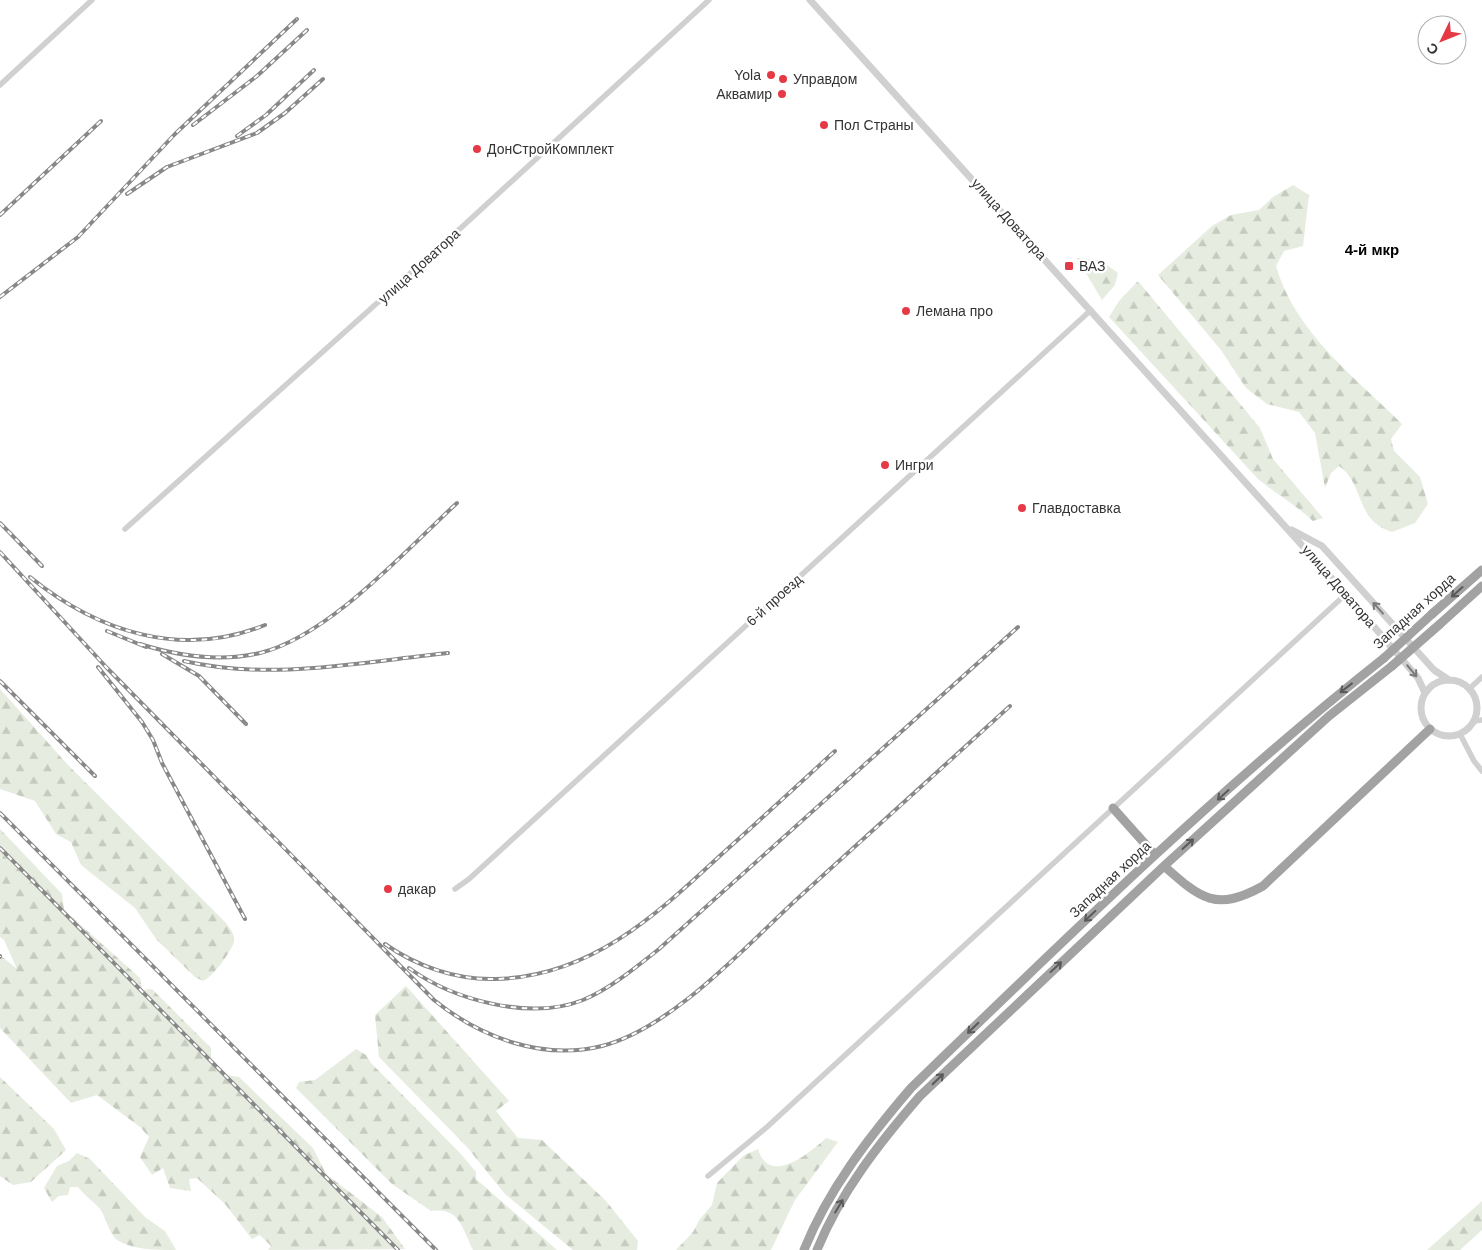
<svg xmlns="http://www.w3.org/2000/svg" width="1482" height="1250" font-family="Arial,sans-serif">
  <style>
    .forest { fill: url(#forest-firs) }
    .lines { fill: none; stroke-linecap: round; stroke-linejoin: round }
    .minor { stroke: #d0d0d0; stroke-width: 5.5 }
    .tertiary { stroke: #d0d0d0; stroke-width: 7 }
    .trunk { stroke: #a2a2a2; stroke-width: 9 }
    .rail-casing { stroke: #888; stroke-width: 4 }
    .rail { stroke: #fff; stroke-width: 2; stroke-dasharray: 5.5; stroke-linecap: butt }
    .trunk-bridge { stroke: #a2a2a2; stroke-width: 9 }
    .oneway { stroke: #5a5a5a }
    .oneway2 { stroke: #7a7a7a }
    .poi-dot { fill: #e63946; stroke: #fff; stroke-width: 2 }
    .labels { text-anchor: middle; stroke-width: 5; stroke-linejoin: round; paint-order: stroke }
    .poi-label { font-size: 14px; fill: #333; stroke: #fff; text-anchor: start }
    .street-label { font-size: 14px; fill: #333; stroke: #fff }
    .neighbourhood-label { font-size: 15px; font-weight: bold; fill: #000; stroke: #fff }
  </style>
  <defs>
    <pattern id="forest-firs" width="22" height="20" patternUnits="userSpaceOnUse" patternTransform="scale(1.25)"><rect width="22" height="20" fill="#e6ecdf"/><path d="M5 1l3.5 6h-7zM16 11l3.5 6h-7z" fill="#c6cbc0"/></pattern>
  </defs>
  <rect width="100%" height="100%" fill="#fff"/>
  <!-- forest -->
  <path class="forest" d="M1293,185L1309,195L1303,246L1284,251L1276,266C1295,333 1355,377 1402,424L1391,439L1394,451L1420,477L1428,504L1415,523L1392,532C1355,521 1365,484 1339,466L1331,473L1325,488L1315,433L1299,412L1267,404L1246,388L1221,350L1158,275L1212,226L1231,215L1259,210L1273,197Z
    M1077,258L1100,260L1118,273L1115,285L1102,300Z
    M1138,281L1260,428L1273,459L1323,518L1313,521C1296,505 1276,494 1258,479L1109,317L1119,301Z
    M0,689L68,765L226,923C230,929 235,934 234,941C233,950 211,979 203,981L195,977L156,939L135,908L81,865L71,842L56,834L35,801L0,789Z
    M0,829L62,894L64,910L140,978L142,990L152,989L211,1048V1062L221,1074L239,1077L313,1148L326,1174L382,1217L405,1249L268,1250L271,1246L260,1235L252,1239L225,1204L197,1178L189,1179L191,1191L170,1188L163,1168L152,1175L140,1157L149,1137L140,1127L97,1095L71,1103L0,1028V955L17,969L4,940L0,937Z
    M406,986L509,1101L496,1111L518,1138L542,1140L606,1201L638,1241L637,1250H573L505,1194L467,1147L379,1057L375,1015Z
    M356,1049L366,1055L371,1063L459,1152L476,1172V1179L557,1250H473C462,1228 460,1207 431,1211L392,1184L296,1088L299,1082L315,1080Z
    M0,1077L54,1129L66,1150L31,1182L13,1185L0,1176Z
    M826,1138L838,1142L795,1200L771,1250H676L693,1232L700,1219L712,1205L717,1183L743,1156L758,1149C769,1187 810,1153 826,1138Z
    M77,1153L90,1159L146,1218L165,1231L176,1250C156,1250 131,1250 116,1239C108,1231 107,1220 102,1212C97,1203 85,1197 78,1187H70L68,1195L59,1196L52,1202L44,1188L57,1166L69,1161Z
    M1482,1201V1230L1460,1250H1427Z"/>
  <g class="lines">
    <!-- minor -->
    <path class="minor" d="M0,85L92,0
      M125,529L463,226L709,0
      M1469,689L1482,677
      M1474,721L1482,720
      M1460,734L1474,761L1482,771
      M455,889L469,879L1091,310
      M708,1176L767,1127L1346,594"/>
    <!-- tertiary -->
    <path class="tertiary" d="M810,0L1346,594L1418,678L1425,693
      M1292,530L1322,546L1434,670L1449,680
      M1421 708a28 28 0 1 1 56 0a28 28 0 1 1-56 0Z"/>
    <!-- trunk -->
    <path class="trunk" d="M1432,614L1482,570
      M1440,624L1482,586
      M1113,808L1155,855
      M1164,866C1201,899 1216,912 1263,886L1430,729
      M804,1250C828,1190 869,1137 911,1088C1064,940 1217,790 1384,658
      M817,1250C840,1193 880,1142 920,1096L1164,866L1329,716L1392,666"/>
    <defs>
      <path id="rail" d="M193,125L257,76L307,30
        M237,136L266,115L314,70
        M127,194L167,167L257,133L285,113L323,79
        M0,215L101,121
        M0,297L78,237L175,134L297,19
        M0,523L42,566
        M0,552L107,668L434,1000C480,1037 542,1061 602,1046C672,1028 745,947 797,899C868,835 939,771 1010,706
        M30,577C98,632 182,659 265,625
        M107,631L146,647
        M140,644C178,656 221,662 260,653C329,636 405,551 457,503
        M162,654L199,676L246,724
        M184,661C270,681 361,662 448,653
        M98,667L142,722L153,740L162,763L245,919
        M0,681L95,776
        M0,813L436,1250
        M0,848L398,1250
        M385,944C416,966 456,980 495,979C591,977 656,915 723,853C761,819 798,785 835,751
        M0,956V957
        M409,968C453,1000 530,1021 583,1000C611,988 635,968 659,949L1018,627"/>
    </defs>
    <!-- rail casing -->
    <use href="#rail" class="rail-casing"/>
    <!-- rail -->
    <use href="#rail" class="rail"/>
    <!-- trunk-bridge -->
    <path class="trunk-bridge" d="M1384,658L1432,614
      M1392,666L1440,624"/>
  </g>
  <!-- one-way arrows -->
  <defs><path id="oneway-shaft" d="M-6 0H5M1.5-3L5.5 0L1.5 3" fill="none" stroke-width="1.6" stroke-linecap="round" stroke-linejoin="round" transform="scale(1.25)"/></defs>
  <g class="oneway">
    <use href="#oneway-shaft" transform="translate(1457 592) rotate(138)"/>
    <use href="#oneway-shaft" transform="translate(1346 688) rotate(142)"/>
    <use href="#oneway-shaft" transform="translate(1223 795) rotate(138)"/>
    <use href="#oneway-shaft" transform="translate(1188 844) rotate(-42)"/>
    <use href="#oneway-shaft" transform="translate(1090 916) rotate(137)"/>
    <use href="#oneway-shaft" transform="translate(1056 967) rotate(-43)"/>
    <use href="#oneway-shaft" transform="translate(973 1028) rotate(136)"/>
    <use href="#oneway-shaft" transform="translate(938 1079) rotate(-44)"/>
    <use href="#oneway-shaft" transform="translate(839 1206) rotate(-59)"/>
  </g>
  <g class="oneway2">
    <use href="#oneway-shaft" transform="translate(1378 608) rotate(-132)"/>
    <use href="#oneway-shaft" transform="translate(1412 671) rotate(50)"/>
  </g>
  <!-- markers -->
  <g class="poi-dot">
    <circle cx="771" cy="75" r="5"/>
    <circle cx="783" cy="79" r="5"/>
    <circle cx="782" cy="94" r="5"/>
    <circle cx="824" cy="125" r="5"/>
    <circle cx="477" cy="149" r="5"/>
    <rect x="1064" y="261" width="10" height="10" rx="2.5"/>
    <circle cx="906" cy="311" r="5"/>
    <circle cx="885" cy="465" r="5"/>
    <circle cx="1022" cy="508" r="5"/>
    <circle cx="388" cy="889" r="5"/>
  </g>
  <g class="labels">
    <!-- poi labels -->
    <g class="poi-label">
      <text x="761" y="80" text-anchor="end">Yola</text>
      <text x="793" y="84">Управдом</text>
      <text x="772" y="99" text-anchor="end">Аквамир</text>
      <text x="834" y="130">Пол Страны</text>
      <text x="487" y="154">ДонСтройКомплект</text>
      <text x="1079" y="271">ВАЗ</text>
      <text x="916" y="316">Лемана про</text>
      <text x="895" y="470">Ингри</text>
      <text x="1032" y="513">Главдоставка</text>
      <text x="398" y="894">дакар</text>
    </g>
    <!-- street labels -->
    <g class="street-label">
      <text transform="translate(1009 219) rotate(48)" y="5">улица Доватора</text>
      <text transform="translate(419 266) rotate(-42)" y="5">улица Доватора</text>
      <text transform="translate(1339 586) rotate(49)" y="5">улица Доватора</text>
      <text transform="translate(774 600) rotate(-42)" y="5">6-й проезд</text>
      <text transform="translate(1414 611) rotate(-42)" y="5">Западная хорда</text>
      <text transform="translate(1110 879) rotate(-43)" y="5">Западная хорда</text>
    </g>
    <!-- neighbourhood labels -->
    <g class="neighbourhood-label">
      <text x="1372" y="255">4-й мкр</text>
    </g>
  </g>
  <!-- north arrow -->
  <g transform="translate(1442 40) rotate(227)"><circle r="24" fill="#ffffff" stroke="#adadad"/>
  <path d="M0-4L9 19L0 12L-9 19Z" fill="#e63946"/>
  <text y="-8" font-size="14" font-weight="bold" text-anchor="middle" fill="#333333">С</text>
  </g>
</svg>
